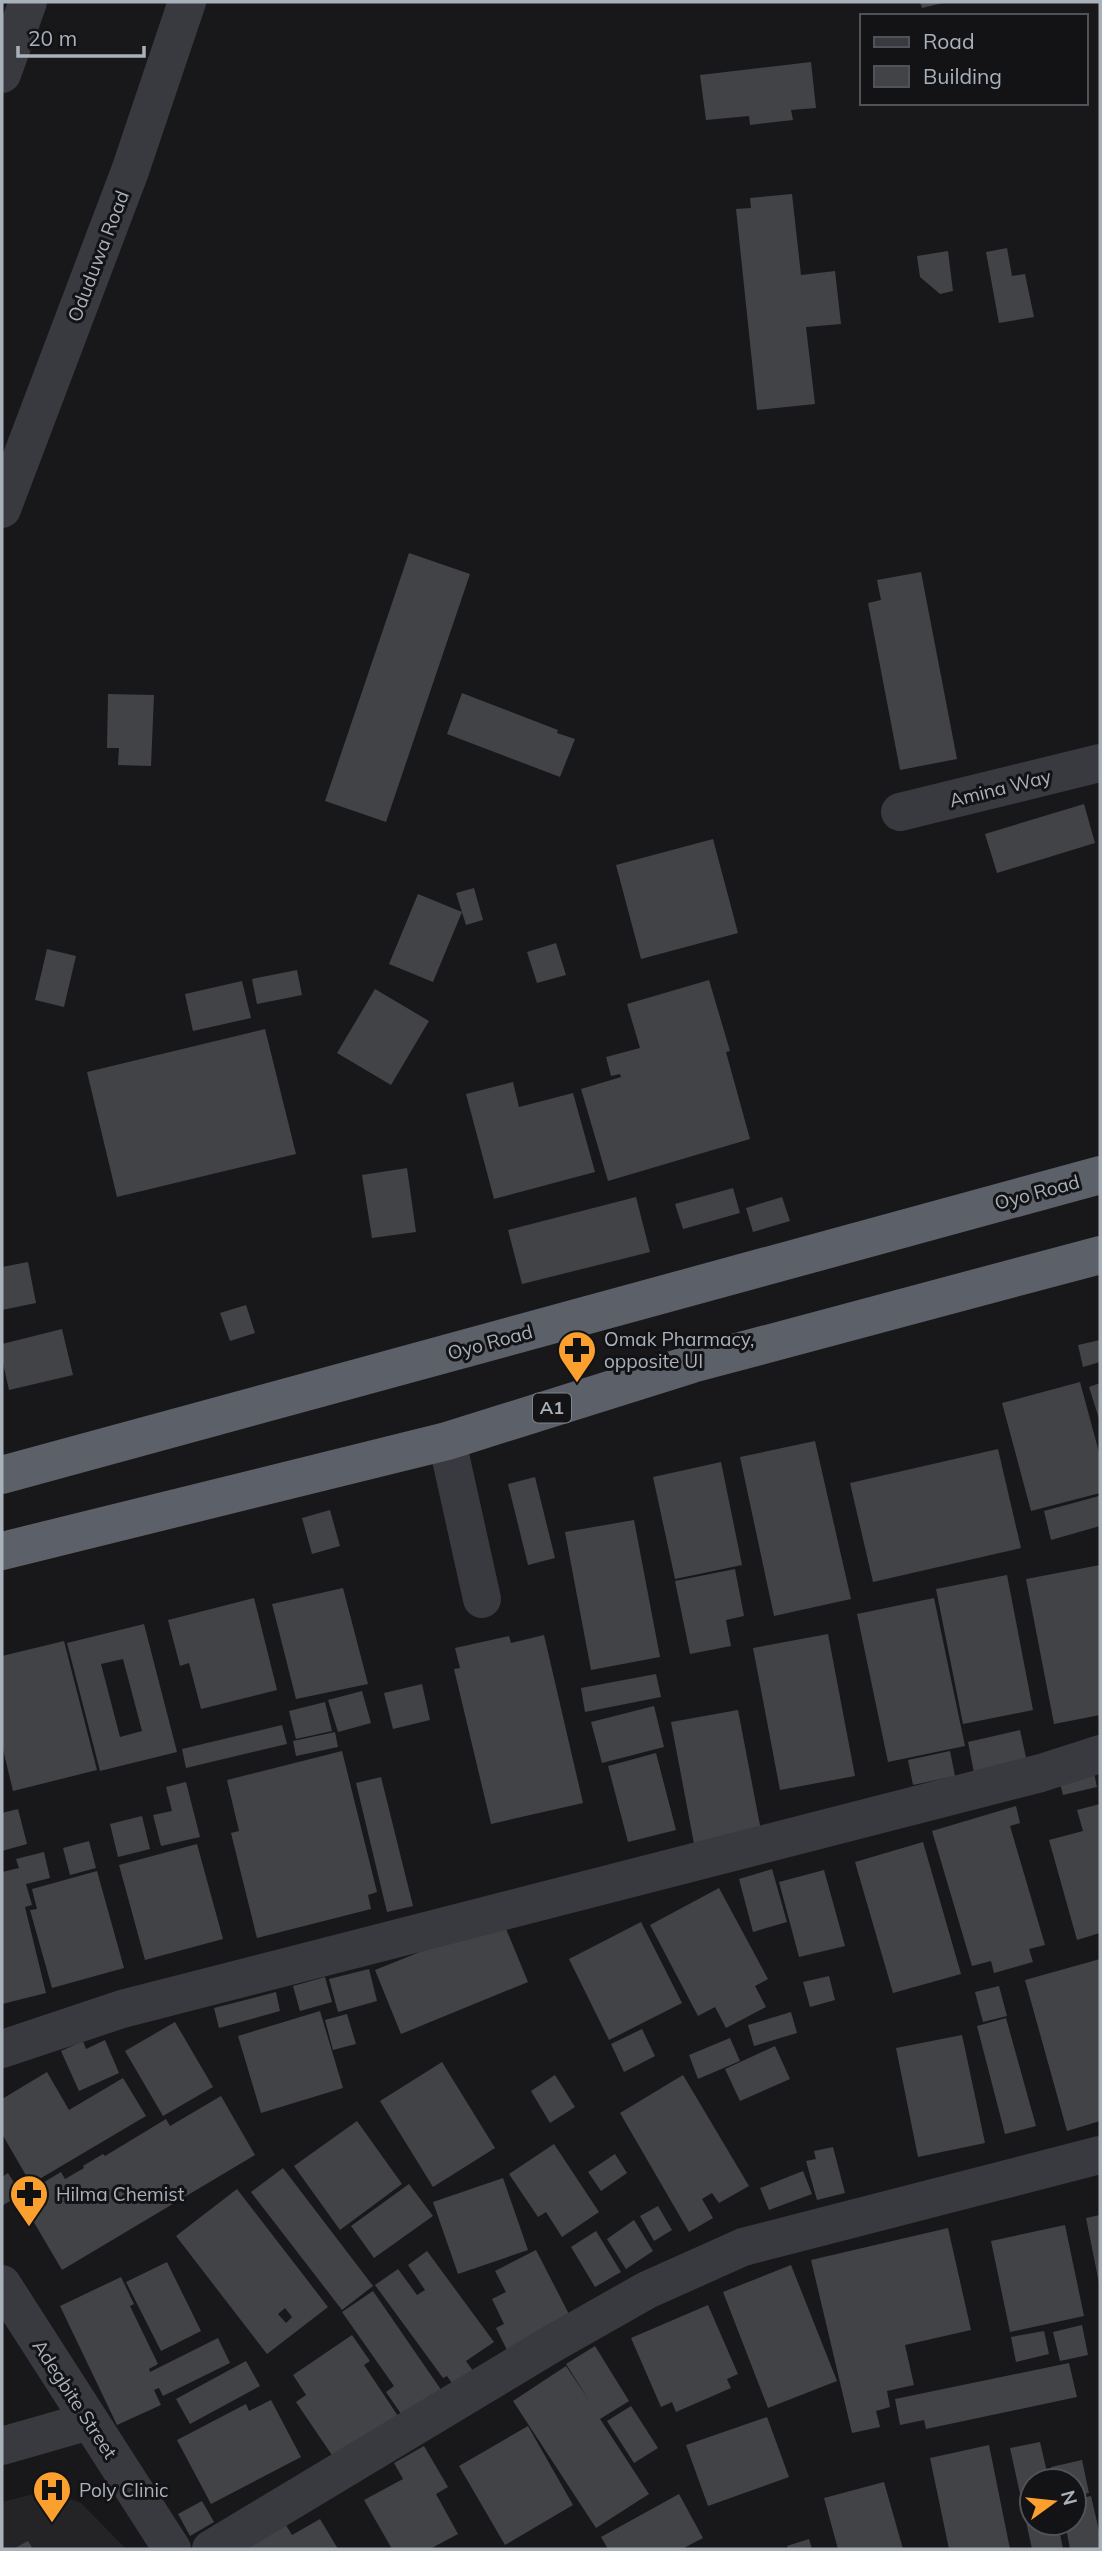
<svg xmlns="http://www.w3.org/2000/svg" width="1102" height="2551" font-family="Mulish,sans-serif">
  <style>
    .built { fill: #242427 }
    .building { fill: #424347; fill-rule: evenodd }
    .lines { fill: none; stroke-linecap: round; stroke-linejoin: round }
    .minor { stroke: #393a3f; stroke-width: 38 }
    .tertiary { stroke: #393a3f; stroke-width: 38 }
    .trunk { stroke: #5c6068; stroke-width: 38 }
    .labels { text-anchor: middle; stroke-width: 6; stroke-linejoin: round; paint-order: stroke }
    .shield { fill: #131315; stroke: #7c8289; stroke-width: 2 }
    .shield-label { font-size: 18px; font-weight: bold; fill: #a9b1bb }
    .street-label { font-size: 19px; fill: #a9b1bb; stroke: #131315 }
    .poi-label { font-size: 19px; fill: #a9b1bb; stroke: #131315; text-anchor: start }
  </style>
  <rect width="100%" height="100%" fill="#18181a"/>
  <!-- built -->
  <path class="built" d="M46,2491L81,2503L126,2549H2V2502Z"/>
  <!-- building -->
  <path class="building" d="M920,2H943V3L922,8Z
    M811,62L816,108L791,110L793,120L750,125L749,116L706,120L700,75Z
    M792,194L801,275L835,271L841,324L806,327L815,404L757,410L736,209L751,208L750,198Z
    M1007,248L1012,276L1025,274L1034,317L999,323L986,252Z
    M948,251L953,291L940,294L920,277L917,256Z
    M409,553L470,574L386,822L325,801Z
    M921,572L957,759L900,770L868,603L881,600L877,580Z
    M462,693L558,730L557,733L575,739L560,777L447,734Z
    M108,694L154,695L151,766L118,765L119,748H107Z
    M1084,804L1095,843L997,873L985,834Z
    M713,839L738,933L641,959L616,865Z
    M474,888L483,920L466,925L456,893Z
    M418,894L462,912L433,982L389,964Z
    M556,943L566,975L537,983L527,952Z
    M47,949L76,956L64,1007L35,1000Z
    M297,970L302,995L257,1004L252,979Z
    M709,980L730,1051L726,1052L750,1139L608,1181L581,1089L621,1077L620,1074L611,1076L606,1057L640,1048L627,1004Z
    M242,981L251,1018L193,1031L185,994Z
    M375,989L429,1021L391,1085L337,1053Z
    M265,1029L296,1154L117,1197L87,1072Z
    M513,1082L519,1107L573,1093L595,1172L494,1199L466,1094Z
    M407,1168L416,1232L372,1238L362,1175Z
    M733,1188L740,1213L683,1229L675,1204Z
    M636,1197L650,1252L522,1284L508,1230Z
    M782,1197L790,1221L753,1232L746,1208Z
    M28,1262L36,1303L2,1310V1267Z
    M246,1305L255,1333L230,1341L220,1313Z
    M62,1329L73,1375L9,1390L2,1359V1344Z
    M1100,1340V1362L1083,1367L1078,1345Z
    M1080,1382L1100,1456V1493L1031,1511L1002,1403Z
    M1100,1383V1422L1089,1387Z
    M815,1441L851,1599L774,1616L740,1457Z
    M998,1449L1021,1548L873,1582L850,1483Z
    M721,1462L742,1565L675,1579L653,1477Z
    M535,1477L555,1558L528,1565L508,1484Z
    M1099,1496L1100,1526L1051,1540L1044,1511Z
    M330,1510L340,1546L312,1554L302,1518Z
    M634,1520L660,1657L591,1670L565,1532Z
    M1100,1565V1715L1054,1724L1026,1579Z
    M735,1569L744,1616L726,1620L731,1646L690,1654L675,1581Z
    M1007,1575L1033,1710L963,1724L936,1589Z
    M343,1588L368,1684L296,1699L272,1604Z
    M254,1598L277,1690L201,1709L189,1663L180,1666L168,1620Z
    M934,1598L965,1746L888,1762L857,1614Z
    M144,1624L177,1752L100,1771L67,1643ZM123,1659L142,1731L120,1737L101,1664Z
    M828,1634L855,1776L780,1790L753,1648Z
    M544,1635L583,1803L491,1824L454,1669L460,1668L455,1648L509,1636L511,1643Z
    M64,1641L97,1770L13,1791L2,1745V1656Z
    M656,1674L661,1697L585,1712L581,1688Z
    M422,1684L430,1720L393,1729L384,1693Z
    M362,1691L371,1723L338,1732L328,1700Z
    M325,1702L332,1731L296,1739L289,1711Z
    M654,1706L664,1747L602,1763L591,1722Z
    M738,1710L762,1836L695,1849L671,1722Z
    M282,1725L287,1744L186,1768L182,1749Z
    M1020,1730L1027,1762L974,1773L968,1742Z
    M335,1732L338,1747L296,1756L293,1741Z
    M342,1751L377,1892L368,1895L371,1909L257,1938L231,1833L239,1831L227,1780Z
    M950,1751L955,1776L913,1785L908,1760Z
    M656,1753L676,1830L628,1842L608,1766Z
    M1093,1768L1097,1787L1063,1795L1058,1776Z
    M381,1777L413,1906L387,1912L356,1783Z
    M186,1782L200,1837L161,1846L153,1815L172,1811L166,1787Z
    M1100,1804V1933L1077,1940L1049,1840L1083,1831L1077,1810Z
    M1016,1806L1020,1823L1010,1826L1045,1945L1029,1949L1033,1962L994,1973L991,1961L972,1966L932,1831Z
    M18,1809L27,1844L2,1851V1813Z
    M142,1816L150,1849L118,1857L110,1824Z
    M89,1841L96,1868L70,1875L63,1848Z
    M923,1842L961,1974L893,1993L855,1862Z
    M197,1844L223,1939L145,1960L119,1865Z
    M44,1852L50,1878L26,1884L32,1905L25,1907L46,1993L2,2004V1872L19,1868L16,1859Z
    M772,1869L787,1922L753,1932L739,1879Z
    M824,1870L845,1946L799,1957L779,1882Z
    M97,1871L124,1968L52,1988L30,1910L37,1909L32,1889Z
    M719,1888L768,1979L755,1986L766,2007L726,2028L715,2007L698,2016L650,1925Z
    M502,1919L528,1982L401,2034L375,1970Z
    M641,1922L682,2003L609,2040L569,1959Z
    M1100,1959V2121L1067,2131L1025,1980Z
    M369,1969L377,2001L338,2012L329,1979Z
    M829,1976L835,2000L810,2007L803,1982Z
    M325,1977L332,2002L300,2011L293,1986Z
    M999,1986L1007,2016L983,2022L975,1992Z
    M276,1992L280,2011L219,2028L214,2008Z
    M320,2011L343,2088L261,2113L238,2036Z
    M791,2012L797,2033L754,2046L748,2025Z
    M347,2014L356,2044L333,2050L325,2020Z
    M1006,2018L1036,2126L1005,2134L977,2026Z
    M175,2022L213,2087L163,2116L125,2051Z
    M642,2029L655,2056L624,2072L611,2044Z
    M962,2035L985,2143L918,2157L896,2048Z
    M730,2038L740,2061L698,2079L689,2055Z
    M105,2040L119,2073L79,2091L61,2051L83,2041L86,2049Z
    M775,2046L790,2079L740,2101L725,2069Z
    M442,2062L495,2148L433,2187L380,2101Z
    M47,2072L69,2110L123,2078L146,2116L31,2184L2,2134V2099Z
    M555,2075L575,2107L550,2123L531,2091Z
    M683,2075L749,2186L719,2203L712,2193L702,2199L713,2218L689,2232L620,2113Z
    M221,2096L255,2155L62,2270L19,2197L61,2172L65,2179L84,2168L83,2166L103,2154L105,2156L166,2119L170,2126Z
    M357,2121L402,2184L340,2230L294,2166Z
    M554,2144L599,2212L562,2237L546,2212L538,2217L509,2174Z
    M833,2147L845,2193L817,2200L806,2161L816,2159L814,2151Z
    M615,2154L627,2173L601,2191L588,2172Z
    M283,2168L373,2286L342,2310L251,2192Z
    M803,2171L812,2194L769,2210L760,2188Z
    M8,2173L21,2194L2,2206V2177Z
    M503,2178L528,2250L458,2274L433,2202Z
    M409,2184L433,2216L374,2258L351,2226Z
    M237,2189L328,2307L267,2354L176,2236ZM285,2308L292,2317L286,2323L278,2314Z
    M658,2206L672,2230L654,2241L640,2216Z
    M1100,2215V2283H1099L1086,2218Z
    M634,2220L653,2251L626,2269L607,2239Z
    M1065,2225L1084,2316L1010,2332L991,2241Z
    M948,2228L971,2330L905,2345L914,2385L887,2391L890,2407L876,2411L880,2427L852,2433L811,2260Z
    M596,2231L621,2272L595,2287L571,2247Z
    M536,2250L572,2320L508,2352L496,2328L504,2324L492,2299L506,2292L495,2271Z
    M427,2251L494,2342L466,2361L476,2375L456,2389L447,2376L443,2378L375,2285L398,2269L417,2295L425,2290L408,2265Z
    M167,2262L201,2331L161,2351L126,2282Z
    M791,2265L837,2381L768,2408L723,2292Z
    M121,2277L134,2304L130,2306L158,2364L149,2369L150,2372L218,2338L230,2363L163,2396L159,2388L154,2390L161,2405L117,2425L60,2306Z
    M373,2291L444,2394L406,2421L386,2392L394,2386L342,2312Z
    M708,2305L738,2374L727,2379L731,2388L676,2412L672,2402L661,2407L631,2338Z
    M1082,2325L1088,2355L1060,2361L1053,2332Z
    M1044,2331L1049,2354L1016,2362L1011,2337Z
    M352,2335L370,2361L364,2365L400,2419L340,2467L296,2402L306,2395L293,2375Z
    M595,2346L629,2401L600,2419L649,2494L596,2528L513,2401L566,2366L590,2402L566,2364Z
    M246,2361L260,2386L190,2424L176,2399Z
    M1069,2363L1077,2397L926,2429L924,2420L900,2425L895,2399Z
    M271,2400L301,2457L211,2504L177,2440L246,2404L249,2411Z
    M631,2406L658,2448L634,2463L607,2421Z
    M767,2417L789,2477L708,2506L686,2445Z
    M528,2426L573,2505L505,2545L459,2466Z
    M1040,2442L1049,2481H1032V2523H1058L1063,2549H1032L1010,2448Z
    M989,2445L1010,2549H949L930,2458Z
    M424,2446L448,2487L436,2494L458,2534L430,2549H392L364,2500L403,2479L394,2463Z
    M1082,2460L1089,2493L1074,2496V2481H1055L1051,2467Z
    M884,2482L903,2549H838L824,2498Z
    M679,2494L703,2538L682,2549H608L601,2537Z
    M1091,2496L1100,2535V2549H1070L1065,2523H1074V2500Z
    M202,2501L214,2522L190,2536L178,2514Z
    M320,2519L338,2549H248L246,2545L284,2522L292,2535Z
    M809,2539L812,2549H788L787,2546Z
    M28,2541L33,2549H13Z"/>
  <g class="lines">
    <!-- minor -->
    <path class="minor" d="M900,812L1100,763
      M447,1441L482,1599
      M2,2049L122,2009L1041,1773L1100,1754
      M2,2446L89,2421
      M211,2549L550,2345L647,2290L743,2247L1100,2155"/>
    <!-- tertiary -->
    <path class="tertiary" d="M2,74L28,2
      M2,509L130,171L187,2
      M2,2284L172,2549"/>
    <!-- trunk -->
    <path class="trunk" d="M2,1475L1100,1175
      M2,1551L447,1441L692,1364L1100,1255"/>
  </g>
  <!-- icons -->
  <defs>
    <symbol id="pharmacy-pin" viewBox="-11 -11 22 30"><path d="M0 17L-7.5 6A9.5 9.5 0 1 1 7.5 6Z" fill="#fba02e" stroke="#131315"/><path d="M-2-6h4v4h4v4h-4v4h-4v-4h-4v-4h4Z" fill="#111"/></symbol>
    <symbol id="hospital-pin" viewBox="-11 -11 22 30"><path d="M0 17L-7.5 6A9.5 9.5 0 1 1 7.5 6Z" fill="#fba02e" stroke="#131315"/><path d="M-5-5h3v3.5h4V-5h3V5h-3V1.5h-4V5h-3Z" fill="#111"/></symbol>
  </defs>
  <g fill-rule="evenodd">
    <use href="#pharmacy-pin" x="555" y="1328" width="44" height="60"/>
    <use href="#pharmacy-pin" x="7" y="2172" width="44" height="60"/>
    <use href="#hospital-pin" x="30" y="2468" width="44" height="60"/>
  </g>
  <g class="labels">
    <!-- shield labels -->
    <rect class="shield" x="533" y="1393.5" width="38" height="29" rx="5"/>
    <g class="shield-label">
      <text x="552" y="1414">A1</text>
    </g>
    <!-- street labels -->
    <g class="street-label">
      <text transform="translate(98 256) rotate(-69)" y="7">Oduduwa Road</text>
      <text transform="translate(1000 788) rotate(-14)" y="7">Amina Way</text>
      <text transform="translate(1037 1192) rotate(-15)" y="7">Oyo Road</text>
      <text transform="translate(490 1342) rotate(-15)" y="7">Oyo Road</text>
      <text transform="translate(75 2399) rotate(57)" y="7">Adegbite Street</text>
    </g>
    <!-- poi labels -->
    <g class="poi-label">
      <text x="604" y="1346">Omak Pharmacy,<tspan x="604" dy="22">opposite UI</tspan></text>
      <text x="56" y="2201">Hilma Chemist</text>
      <text x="79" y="2497">Poly Clinic</text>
    </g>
  </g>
  <!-- border -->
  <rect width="1102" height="2551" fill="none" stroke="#a9b1bb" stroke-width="7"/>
  <!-- legend -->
  <rect x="860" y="14" width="228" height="91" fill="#131315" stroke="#4f5257" stroke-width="2"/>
  <rect x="874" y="37" width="35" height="10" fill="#393a3f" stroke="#4f5257" stroke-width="2"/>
  <text x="923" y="49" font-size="21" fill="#a9b1bb">Road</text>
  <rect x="874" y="66" width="35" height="21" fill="#424347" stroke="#4f5257" stroke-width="2"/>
  <text x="923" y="84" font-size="21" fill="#a9b1bb">Building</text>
  <!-- north arrow -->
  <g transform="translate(1053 2502) rotate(75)"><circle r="33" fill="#131315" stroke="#4f5257" stroke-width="2"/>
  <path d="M0-5L12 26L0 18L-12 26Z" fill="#fba02e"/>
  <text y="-10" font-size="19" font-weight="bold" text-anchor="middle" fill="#a9b1bb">N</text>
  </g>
  <!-- scale -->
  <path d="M18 46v10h126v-10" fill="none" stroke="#a9b1bb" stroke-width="3.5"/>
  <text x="28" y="46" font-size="21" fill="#a9b1bb" stroke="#131315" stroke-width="5" paint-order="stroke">20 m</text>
</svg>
